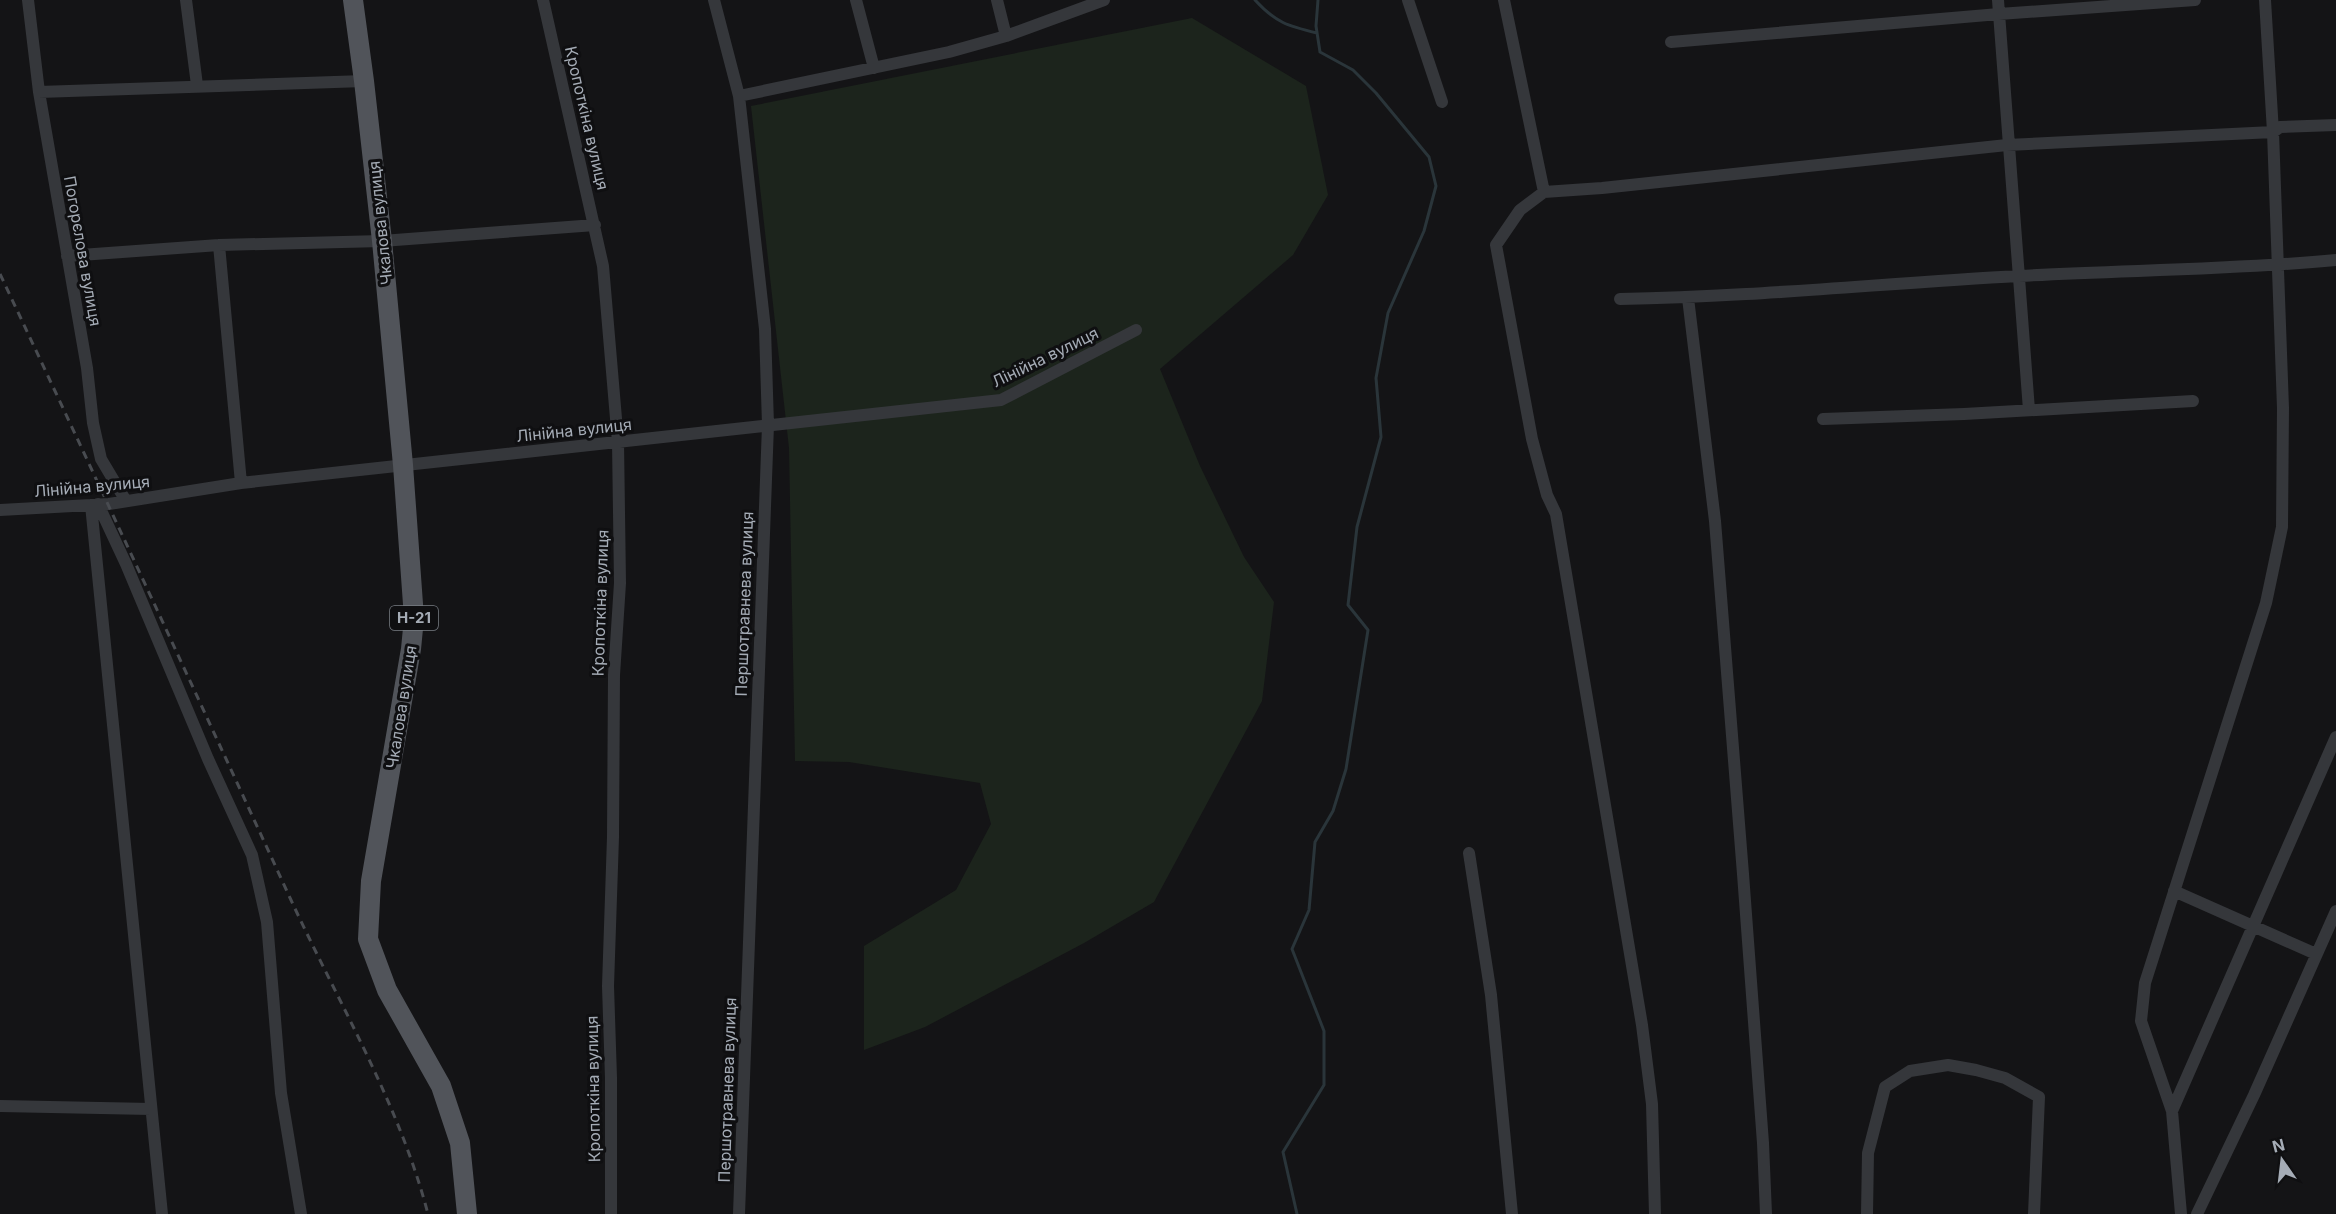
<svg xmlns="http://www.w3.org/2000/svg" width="2336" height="1214" font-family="Inter,sans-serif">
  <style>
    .green { fill: #1c241c }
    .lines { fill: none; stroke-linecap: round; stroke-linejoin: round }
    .stream { stroke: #2a353a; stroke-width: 3 }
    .minor { stroke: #35373b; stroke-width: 12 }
    .primary { stroke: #51545a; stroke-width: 20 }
    .rail { stroke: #484b50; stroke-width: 3; stroke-dasharray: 8 6; stroke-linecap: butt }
    .labels { text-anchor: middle; stroke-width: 6; stroke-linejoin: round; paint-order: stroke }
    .shield { fill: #0f0f11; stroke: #787d84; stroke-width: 1.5 }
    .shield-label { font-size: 15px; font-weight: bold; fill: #a5acb6 }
    .street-label { font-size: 16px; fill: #a5acb6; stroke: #0f0f11 }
  </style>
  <rect width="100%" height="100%" fill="#141416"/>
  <!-- green -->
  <path class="green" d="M1192,18L1306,86L1328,195L1293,255L1160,369L1200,466L1244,557L1274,602L1262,701L1154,902L1084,943L925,1027L864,1050V946L956,890L991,824L980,783L849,762L795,761L789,448L751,106Z"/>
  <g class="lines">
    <!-- stream -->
    <path class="stream" d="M1255,0C1276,23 1288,26 1317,33
      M1297,1214L1283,1152L1324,1085V1031L1292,949L1309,910L1315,842L1333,811L1346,769L1368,630L1348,605L1357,527L1381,437L1376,378L1388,313L1424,231L1436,186L1429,157L1376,93L1353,70L1320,52L1316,26L1318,0"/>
    <!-- minor -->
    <path class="minor" d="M28,0L39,92L87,368L93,423L101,459L126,501
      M186,0L197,85
      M543,0L603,266L618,442L620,583L614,675L613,837L608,986L611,1078V1214
      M714,0L739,96L765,329L768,425L739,1214
      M856,0L874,68
      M997,0L1006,36
      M1408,0L1442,102
      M1504,0L1544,192
      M1998,0L2029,410
      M1671,42L1999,14L2195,0
      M39,92L364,81
      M739,96L949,52L1006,36L1104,0
      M219,245L241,483
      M67,256L219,245L382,241L595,225
      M1688,298L1715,521L1743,874L1763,1143L1766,1214
      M1620,299C1753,297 1886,283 2019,276C2124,270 2230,270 2336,260
      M1823,419L1964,414L2193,401
      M98,504L126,564L208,759L252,855L267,922L281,1093L301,1214
      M91,505L162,1214
      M0,510L109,504L241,483L1001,400L1136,330
      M1469,853L1491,995L1512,1214
      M2174,891L2316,954
      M0,1106L151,1109
      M2172,1111L2336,737
      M1655,1214L1652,1104L1642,1025L1556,514L1547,495L1532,439L1496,245L1520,210L1544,192L1602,188L2007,145L2273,132L2280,127L2336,125
      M1867,1214L1868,1153L1885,1087L1910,1071L1948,1065L1976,1070L2005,1078L2039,1097L2034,1214
      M2181,1214L2172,1111L2141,1021L2145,983L2266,603L2282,527L2283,408L2273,132L2265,0
      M2197,1214L2254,1095L2336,911"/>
    <!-- primary -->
    <path class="primary" d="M353,0L364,81L382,241L403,465L414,618L411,649L371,881L368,939L387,990L441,1086L460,1143L467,1214"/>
    <!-- rail -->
    <path class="rail" d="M0,274C98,482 195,691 291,900C339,1004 399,1103 428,1214"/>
  </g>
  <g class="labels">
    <!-- shield labels -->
    <rect class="shield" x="390" y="606" width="48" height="24" rx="4.5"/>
    <g class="shield-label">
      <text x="414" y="623">Н-21</text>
    </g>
    <!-- street labels -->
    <g class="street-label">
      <text transform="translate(587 118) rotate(77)" y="6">Кропоткіна вулиця</text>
      <text transform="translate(380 223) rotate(-96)" y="6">Чкалова вулиця</text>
      <text transform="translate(83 251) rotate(80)" y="6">Погорєлова вулиця</text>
      <text transform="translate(1045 357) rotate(-26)" y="6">Лінійна вулиця</text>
      <text transform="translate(574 430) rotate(-6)" y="6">Лінійна вулиця</text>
      <text transform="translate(92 486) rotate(-5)" y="6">Лінійна вулиця</text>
      <text transform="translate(600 603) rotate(-88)" y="6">Кропоткіна вулиця</text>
      <text transform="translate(744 604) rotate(-88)" y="6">Першотравнева вулиця</text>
      <text transform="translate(401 707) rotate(-81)" y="6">Чкалова вулиця</text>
      <text transform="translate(593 1089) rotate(-91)" y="6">Кропоткіна вулиця</text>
      <text transform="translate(727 1090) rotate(-88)" y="6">Першотравнева вулиця</text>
    </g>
  </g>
  <!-- north arrow -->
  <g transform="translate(2282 1160) rotate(346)" stroke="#0f0f11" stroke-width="4.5" paint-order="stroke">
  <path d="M0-4.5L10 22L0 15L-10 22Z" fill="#a5acb6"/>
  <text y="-9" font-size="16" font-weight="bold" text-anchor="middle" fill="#a5acb6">N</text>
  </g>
</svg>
